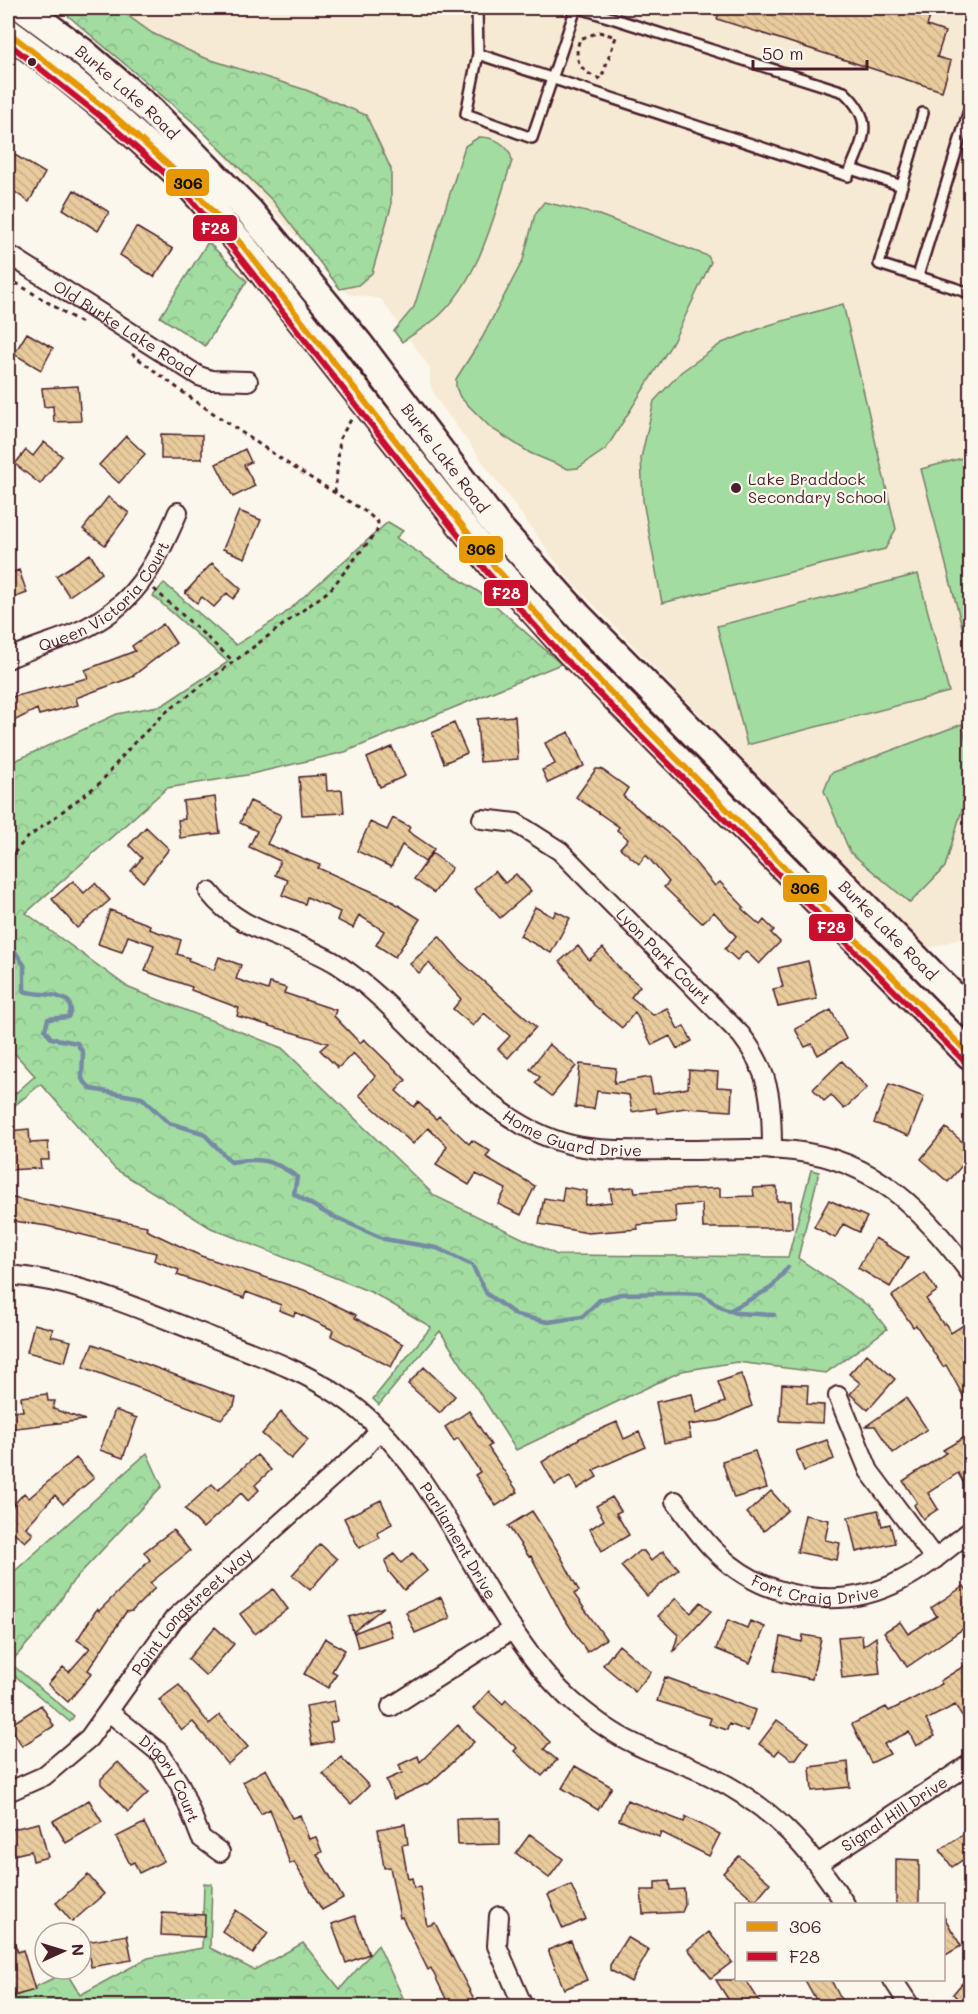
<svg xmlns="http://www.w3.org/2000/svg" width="978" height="2014" font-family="Mali,sans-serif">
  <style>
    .built { fill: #f6ead4 }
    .grass { fill: #a2dca1; stroke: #767e66; stroke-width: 1.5 }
    .forest { fill: url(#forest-crowns); stroke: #767e66; stroke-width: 1.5 }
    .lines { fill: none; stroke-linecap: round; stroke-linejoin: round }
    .stream { stroke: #768aa4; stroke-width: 4.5 }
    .building { fill: url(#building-back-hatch); stroke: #4a1f2b; stroke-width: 1.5 }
    .lane-casing { stroke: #4a1f2b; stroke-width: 14 }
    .street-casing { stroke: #4a1f2b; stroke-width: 22 }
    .primary-casing { stroke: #4a1f2b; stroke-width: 32 }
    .path { stroke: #4a1f2b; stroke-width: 3; stroke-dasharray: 4.5 4.5; stroke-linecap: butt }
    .lane { stroke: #fbf7ec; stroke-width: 9 }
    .street { stroke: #fbf7ec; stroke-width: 18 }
    .primary { stroke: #fbf7ec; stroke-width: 27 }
    .bus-1-casing { stroke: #fbf7ec; stroke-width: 10 }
    .bus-2-casing { stroke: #fbf7ec; stroke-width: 10 }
    .bus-1 { stroke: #e69804; stroke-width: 6 }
    .bus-2 { stroke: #c8102e; stroke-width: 6 }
    .bus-dot { fill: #4a1f2b; stroke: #fbf7ec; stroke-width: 2 }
    .labels { text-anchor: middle; stroke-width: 4.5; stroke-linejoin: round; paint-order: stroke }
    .street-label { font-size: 16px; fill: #4a1f2b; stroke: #fbf7ec }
    .poi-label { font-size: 16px; fill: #4a1f2b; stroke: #fbf7ec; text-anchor: start }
    .line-badge { stroke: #fbf7ec; stroke-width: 2 }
    .badge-label { font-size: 16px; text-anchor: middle; font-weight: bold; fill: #fff }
    .pale-badge-label { font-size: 16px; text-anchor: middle; font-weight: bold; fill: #111 }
  </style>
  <defs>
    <pattern id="forest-crowns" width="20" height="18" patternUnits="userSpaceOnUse" patternTransform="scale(1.5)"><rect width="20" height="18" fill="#a2dca1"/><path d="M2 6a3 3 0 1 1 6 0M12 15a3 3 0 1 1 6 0" fill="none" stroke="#8dbc8b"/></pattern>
    <pattern id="building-back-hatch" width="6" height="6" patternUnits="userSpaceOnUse" patternTransform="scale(1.5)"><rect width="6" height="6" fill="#e9cc9d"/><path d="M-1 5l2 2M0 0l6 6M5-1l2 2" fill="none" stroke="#c9af87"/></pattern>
  </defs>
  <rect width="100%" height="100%" fill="#fbf7ec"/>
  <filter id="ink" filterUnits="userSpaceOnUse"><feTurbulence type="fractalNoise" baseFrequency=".0167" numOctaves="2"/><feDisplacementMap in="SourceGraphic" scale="12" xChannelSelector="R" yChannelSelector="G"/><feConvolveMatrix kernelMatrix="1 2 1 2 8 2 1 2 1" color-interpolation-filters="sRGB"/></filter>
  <g filter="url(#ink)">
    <!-- built -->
    <path class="built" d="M73,8H970V936L915,952L772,809L780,798L568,578L435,397L430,384V368L381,299L348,294L124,45Z"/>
    <!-- grass -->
    <path class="grass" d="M479,137C495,137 510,145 512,161C494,214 482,274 440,315C429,325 415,333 402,342L394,331L414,307L465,146Z
      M544,202L599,215L708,256L711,262L673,342L606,449L578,468L568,469L530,453L491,428L460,397L456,387V379L482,338L523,260L535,214Z
      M843,304L896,529L885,549L662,603L643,501L641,458L654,401L681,372L722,343L769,325Z
      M970,456V657L921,469Z
      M918,574L949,692L747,745L717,626Z
      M962,724L970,756V782L945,867L910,903L850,852L824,791L831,773Z"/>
    <!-- forest -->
    <path class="forest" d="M59,8H117L152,33L202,57L306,90L366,115L391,169V207L372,273L358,285L340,289L273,201L194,123Z
      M208,242L247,281L205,346L160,317Z
      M388,522L403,531L396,538L485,596L561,664L345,752L247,775L167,788L26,913L129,988L282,1048L435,1196L557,1255L788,1257L811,1170L819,1172L798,1258L870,1307L887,1329L826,1373L737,1362L682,1371L516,1450L440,1331L379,1405L373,1399L431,1327L373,1293L211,1228L115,1169L41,1084L8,1111V1100L35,1076L8,1046V764L117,714L163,705L228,662L153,596L164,583L236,645L283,615Z
      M147,1453L162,1486L73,1581L44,1625L10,1663L74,1716L70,1722L8,1670V1577Z
      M204,1883L212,1884L210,1948L254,1970L303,1943L340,1989L378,1945L407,2006H224L199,2000L188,2006H8V2000L66,1972L80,1995L148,1958L202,1948Z"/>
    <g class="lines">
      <!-- stream -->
      <path class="stream" d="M8,947H12L24,965V991C41,996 56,992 69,1002L71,1011L68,1017L48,1019L45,1030L51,1038L77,1043L83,1053L82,1079L91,1089L142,1098L169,1123L203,1133L231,1162C258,1157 275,1160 297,1177L294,1194L326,1213L384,1239L437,1248L472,1265L487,1294L516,1315L548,1322L582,1317L600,1300L621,1294L677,1293L702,1294L722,1308L736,1313L774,1315
        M729,1311L771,1288L788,1267"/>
    </g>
    <!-- building -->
    <path class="building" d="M720,8H933L927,26L945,32L937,57L951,61L942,91L717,19Z
      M8,151L45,173L29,202L8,187Z
      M74,190L109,212L98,231L63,209Z
      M136,227L173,249L154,277L120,255Z
      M27,333L53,348L41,370L14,354Z
      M78,386L81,421L54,422L53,406L44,407L42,388Z
      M161,434L202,435V459H161Z
      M126,436L145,454L119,483L99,465Z
      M44,442L62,456L40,484L15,464L26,450L33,456Z
      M245,449L251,462L244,465L255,486L233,497L216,464Z
      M108,497L129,513L105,545L83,529Z
      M239,511L261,520L245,558L223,549Z
      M90,554L102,573L69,596L56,576Z
      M212,563L241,589L233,599L227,593L214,607L202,597L197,603L185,593Z
      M19,570L27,593L8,600V574Z
      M163,624L176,643L130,678L76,698L78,705L39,715L37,709L8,724V698L88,678L85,670L135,651L132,646Z
      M515,716L518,759L480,762L477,719Z
      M454,723L467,753L444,763L432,733Z
      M569,732L584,766L548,783L542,770L555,764L545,743Z
      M392,747L405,776L380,787L367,758Z
      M596,769H601L628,788L623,796L677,841L715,886L720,882L744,907L742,909L760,925L764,920L774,930L771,933L780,942L759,964L746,951L737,960L725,949L736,936L714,912L702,923L664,887L669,882L646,855L639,864L620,848L628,839L617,830L619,827L576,797Z
      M326,775L327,791L342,790L344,813L302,815L299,777Z
      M215,797L220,833L180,838L178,820L185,819L183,801Z
      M250,801L281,815L267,844L320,865L318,868L387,898L420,919L395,957L376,945L384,931L359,915L353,928L337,920L340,912L307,897L305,904L282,895L288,880L275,875L280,861L249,847L257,831L240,823Z
      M393,818L410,827L408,831L434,849L425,862L402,845L391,867L357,851L370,822L387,830Z
      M146,827L169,849L143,882L131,871L142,858L129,845Z
      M432,853L452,868L434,893L414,879Z
      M495,871L505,883L516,874L531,891L500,918L474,889Z
      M73,881L84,893L95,883L110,900L77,928L52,899Z
      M535,907L553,917L556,911L570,918L551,953L520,936Z
      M110,910L150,925L149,929L181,940L177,954L189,958L188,960L214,970L219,957L241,965L236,979L268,990L270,983L286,988L284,993L336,1010L334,1016L360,1043L364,1039L406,1080L396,1091L414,1107L418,1102L436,1119L439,1116L469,1144L472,1140L490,1151L486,1157L535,1186L521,1215L498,1204L506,1189L476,1174L469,1185L436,1165L447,1146L428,1128L413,1144L359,1095L375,1076L353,1053L338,1068L320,1050L328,1043L237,1016L239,1008L191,990L192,987L145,971L154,945L128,936L122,952L98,944Z
      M439,936L460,961L536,1027L508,1058L498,1049L510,1036L484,1013L473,1026L453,1009L461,999L429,963L419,973L410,964Z
      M578,946L589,960L603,948L621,970L640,986L631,997L653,1015L667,1008L678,1029L684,1026L692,1041L677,1049L670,1036L652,1045L635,1012L622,1028L594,1005L560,961Z
      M808,961L817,999L778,1007L773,989L783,987L778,968Z
      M831,1010L846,1039L818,1055L812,1044L805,1047L795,1029Z
      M549,1044L576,1066L552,1096L535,1083L540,1077L530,1069Z
      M842,1061L867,1088L844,1109L831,1095L824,1101L813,1089Z
      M580,1064L616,1068L614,1083L650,1077L653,1094L688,1088L689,1070L718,1072L717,1087L732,1088L731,1111L685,1108L657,1113L656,1108L632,1112L629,1095L597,1091L594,1109L575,1107Z
      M889,1084L924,1097L909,1136L874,1123Z
      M946,1128L970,1148V1156L948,1182L921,1159Z
      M29,1129L30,1143L48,1142L49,1160H40L41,1168L9,1170L8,1131Z
      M564,1187L587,1191L585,1205L612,1202L610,1189L634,1187L635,1192L720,1188V1197L754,1196L753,1188L777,1187V1201H791L792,1228H703L702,1204L675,1206L676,1222L637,1225L638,1229L588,1233L539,1224L544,1198L562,1201Z
      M8,1197L147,1226L146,1230L201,1256L304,1290L356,1315L355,1318L403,1344L391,1367L331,1336L333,1330L295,1312L294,1316L279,1310L281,1305L246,1292L244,1298L177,1275L179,1270L154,1260L156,1253L47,1226L8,1220Z
      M829,1200L867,1217L859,1232L843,1224L835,1238L814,1227Z
      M875,1238L908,1258L890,1287L858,1268Z
      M925,1273L937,1291L926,1299L943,1324L945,1323L951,1333L965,1324L970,1333V1408L946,1365L943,1367L916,1325L913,1327L892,1296Z
      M34,1324L53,1329L51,1336L71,1341L65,1362L27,1352Z
      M93,1344L236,1398L234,1406L221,1419L83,1367Z
      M867,1354L895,1379L868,1410L850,1394L860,1383L849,1374Z
      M424,1367L455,1396L440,1413L408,1384Z
      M741,1374L752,1406L719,1421L688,1425L691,1438L664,1443L656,1402L692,1394L696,1413L725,1402L718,1382Z
      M782,1384L808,1385L807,1404L824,1405L823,1423L780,1421Z
      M47,1394L48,1401H55L53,1409L85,1420L8,1429L12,1411H23L21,1397Z
      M906,1398L927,1429L893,1453L875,1426H866Z
      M115,1410L137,1418L123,1458L100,1450Z
      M469,1411L491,1445L488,1447L518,1492L496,1506L475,1475L480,1472L458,1438L454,1441L445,1427Z
      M281,1412L308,1440L291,1459L262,1434Z
      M617,1422L624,1439L639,1432L646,1447L593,1470L597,1477L577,1489L570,1476L555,1485L542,1462L580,1438Z
      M970,1434V1495L958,1473L928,1493L938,1509L923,1519L914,1505L917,1502L903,1481L946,1453L943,1450Z
      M827,1440L834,1459L804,1471L796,1451Z
      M755,1451L767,1488L734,1498L722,1461Z
      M257,1455L271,1470L255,1485L259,1490L248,1501L241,1493L203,1528L185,1509L212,1484L218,1490Z
      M76,1458L94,1478L63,1504L55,1495L26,1527L33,1534L25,1542L8,1527V1511L24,1493L29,1498Z
      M771,1491L788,1510L764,1531L747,1513Z
      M612,1497L621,1511L616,1513L629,1535L602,1551L590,1529L604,1520L596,1506Z
      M381,1500L392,1524L377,1532L380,1538L359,1548L344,1518Z
      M878,1510L882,1526L890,1524L895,1543L856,1552L848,1517Z
      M532,1511L559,1553L579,1591L574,1594L606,1639L587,1652L562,1615L531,1556L529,1557L508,1526Z
      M805,1515L829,1520L825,1540L840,1543L837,1560L797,1552Z
      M173,1530L190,1551L150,1583L155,1588L132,1611L126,1612L88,1670L92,1673L68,1702L48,1684L63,1667L69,1672L90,1648L77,1640L97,1609L99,1611L150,1560L144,1552Z
      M320,1544L337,1559L310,1590L292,1575Z
      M639,1551H644L651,1561L663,1551L679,1569L647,1596L621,1566Z
      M413,1553L427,1571L404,1590L389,1572L385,1561L394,1554L401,1563Z
      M964,1586L970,1595V1624L907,1667L884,1632L900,1622L908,1634L937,1616L931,1608Z
      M273,1589L288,1609L255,1634L240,1614Z
      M441,1597L450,1618L415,1633L406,1612Z
      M676,1598L691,1613L701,1602L711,1611L673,1652L678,1635L658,1616Z
      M384,1607L353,1632L349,1617Z
      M387,1620L392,1636L358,1647L354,1633Z
      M728,1620L747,1628L750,1621L765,1627L750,1663L716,1649Z
      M215,1627L234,1644L206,1676L188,1659Z
      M803,1635L821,1638L812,1679L774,1671L781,1637L802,1642Z
      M862,1635L863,1646L876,1637L880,1674L842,1678L838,1637Z
      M325,1638L345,1650L332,1671L337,1674L328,1688L304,1674Z
      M619,1645L651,1672L635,1692L603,1665Z
      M970,1662V1712L963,1717L955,1705L926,1720L935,1736L916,1746L909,1732L884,1744L890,1754L871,1763L852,1724L886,1707L889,1711L942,1684L940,1681Z
      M665,1677L755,1710L748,1731L729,1724L727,1730L709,1724L711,1718L657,1701Z
      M179,1685L209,1724L220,1715L248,1747L228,1764L193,1722L182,1730L159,1700Z
      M489,1691L503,1704L506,1700L550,1742L544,1749L557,1760L542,1776L514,1751L517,1748L473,1709Z
      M334,1701L337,1721L330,1723L333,1741L312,1745L306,1706Z
      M41,1705L54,1726L22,1746L10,1725Z
      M777,1720L808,1742L796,1759H791L779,1750L775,1755L759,1744Z
      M458,1725L474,1742L431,1782L394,1799L386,1780L402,1773L399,1765L418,1756L420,1762Z
      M341,1757L369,1786L351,1804L323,1774Z
      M118,1762L148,1793L128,1812L101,1784V1779Z
      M848,1762L850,1787L812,1791L810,1767Z
      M575,1766L612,1787L598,1810L562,1788Z
      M266,1769L292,1818L300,1815L309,1839L316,1837L322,1852L317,1854L343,1898L322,1910L294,1862L290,1864L270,1809L261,1814L243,1782Z
      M89,1800L102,1822L66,1843L53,1821Z
      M627,1800L684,1822L686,1817L720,1834L709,1856L661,1832L659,1837L619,1820Z
      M500,1818V1844L458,1845L457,1819Z
      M39,1823L48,1857L33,1861L31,1851L9,1856L8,1830Z
      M144,1823L164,1861L139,1873L134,1862L130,1864L116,1837Z
      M405,1824L408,1844L402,1845L408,1879L412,1878L414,1888L420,1887L427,1926L435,1923L478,2007H450L431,1968L428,1970L402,1917L400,1918L390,1867L384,1868L378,1829Z
      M970,1830V1855L952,1867L940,1850Z
      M530,1834L563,1859L549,1878L516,1853Z
      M739,1856L770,1883L755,1901L723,1873Z
      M896,1859L919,1860V1905H896Z
      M88,1875L104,1894L72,1922L56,1903Z
      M669,1881L670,1890L684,1889L685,1905L682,1912L643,1914L641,1890H655V1882Z
      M571,1885L586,1919L563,1929L548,1895Z
      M236,1910L268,1933L253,1954L222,1931Z
      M162,1913L205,1915L204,1937L161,1935Z
      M355,1916L369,1954L346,1963L332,1924Z
      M944,1917L961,1946L944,1956Z
      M8,1927L18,1952L23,1950L35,1990L13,1996L8,1978Z
      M709,1932L732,1962L711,1978L688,1949Z
      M127,1935L132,1960L91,1967L86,1942Z
      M627,1937L649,1950L631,1982L610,1970V1965Z
      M571,1941L587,1980L564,1989L548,1950Z
      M970,1974V2007H967L953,1994Z
      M716,1980H746L763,2007H733Z
      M805,1980H831L845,2007H820Z"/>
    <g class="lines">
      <defs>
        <path id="lane" d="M477,8L478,54L466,114L532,138L576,8
          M478,54L848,176C862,140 877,123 844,92L580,8
          M923,113L879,264L970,293
          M851,169L902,186
          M918,276L970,107"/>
        <g id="street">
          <path id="s1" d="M8,254L199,376L211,380L248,381"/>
          <path id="s2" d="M8,659C30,648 54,642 77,632C133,608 156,565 178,512"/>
          <path id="s3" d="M482,819L516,823L560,851L741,1035C771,1073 772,1103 772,1150"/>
          <path id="s4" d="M209,892C241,934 294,937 337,964C418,1016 475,1122 572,1145C604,1152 638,1150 671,1150C711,1151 754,1146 794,1151C876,1160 923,1211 970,1273"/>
          <path id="s5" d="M8,1275C77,1280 141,1310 206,1335C251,1353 300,1368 340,1396C372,1417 398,1447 420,1478C469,1548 510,1647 574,1703C592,1718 611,1733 633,1743C657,1756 684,1763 708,1775C771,1806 808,1846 845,1904"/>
          <path d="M838,1396L869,1471L935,1559"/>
          <path id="s6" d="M675,1501C689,1519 701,1539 718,1554C766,1600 841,1612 900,1581C926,1568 947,1549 970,1531"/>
          <path d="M391,1707L513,1629"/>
          <path id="s7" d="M109,1712L160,1753L180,1785L201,1838L220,1852"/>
          <path id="s8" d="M8,1792L44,1776L89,1738L174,1619L363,1449L380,1429"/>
          <path id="s9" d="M819,1863L970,1764"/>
          <path d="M499,1916L497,1946L523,2006"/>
          <path d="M893,1980L910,2006"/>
        </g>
        <g id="primary">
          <path id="s10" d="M23,8L81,51L150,110L250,212L358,343L496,525L579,617L970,1013"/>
          <path d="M8,32L50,63L111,113L185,180L242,245L494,566L570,651L970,1055"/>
        </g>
      </defs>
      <!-- lane casing -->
      <use href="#lane" class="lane-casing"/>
      <!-- street casing -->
      <use href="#street" class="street-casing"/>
      <!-- primary casing -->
      <use href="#primary" class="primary-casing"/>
      <!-- path -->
      <path class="path" d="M599,32L616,37L601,79C581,73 572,60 580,39Z
        M8,278L83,324
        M335,493L340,438L352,418
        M154,589L233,661
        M8,860L26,839L100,783L132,745L166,712L330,590L377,531L378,522L366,512L293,467L188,396L132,354"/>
      <!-- lane -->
      <use href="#lane" class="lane"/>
      <!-- street -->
      <use href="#street" class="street"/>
      <!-- primary -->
      <use href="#primary" class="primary"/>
      <defs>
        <path id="bus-1" d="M8,32L111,113L185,180L242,245L494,566L570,651L970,1055"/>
        <path id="bus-2" d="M8,43L105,120L179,186L235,251L487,572L563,657L964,1061"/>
      </defs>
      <!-- bus-1 casing -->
      <use href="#bus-1" class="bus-1-casing"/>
      <!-- bus-2 casing -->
      <use href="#bus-2" class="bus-2-casing"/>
      <!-- bus-1 -->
      <use href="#bus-1" class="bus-1"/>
      <!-- bus-2 -->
      <use href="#bus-2" class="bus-2"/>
    </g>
  </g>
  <!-- markers -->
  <g class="bus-dot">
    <circle cx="32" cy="62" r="5"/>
    <circle cx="736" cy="488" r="6"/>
  </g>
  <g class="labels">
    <!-- street labels -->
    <g class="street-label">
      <text dy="6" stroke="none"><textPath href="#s10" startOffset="134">Burke Lake Road</textPath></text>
      <text dy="6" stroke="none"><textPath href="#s1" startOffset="138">Old Burke Lake Road</textPath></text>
      <text dy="6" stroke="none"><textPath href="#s10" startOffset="620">Burke Lake Road</textPath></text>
      <text dy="6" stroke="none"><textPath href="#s2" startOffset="118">Queen Victoria Court</textPath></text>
      <text dy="6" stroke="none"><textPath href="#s10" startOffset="1268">Burke Lake Road</textPath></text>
      <text dy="6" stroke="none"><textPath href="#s3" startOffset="234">Lyon Park Court</textPath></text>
      <text dy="6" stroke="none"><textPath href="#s4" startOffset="446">Home Guard Drive</textPath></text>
      <text dy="6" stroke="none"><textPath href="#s5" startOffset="544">Parliament Drive</textPath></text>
      <text dy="6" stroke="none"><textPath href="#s6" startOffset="176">Fort Craig Drive</textPath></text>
      <text dy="6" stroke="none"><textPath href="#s8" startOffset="262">Point Longstreet Way</textPath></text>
      <text dy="6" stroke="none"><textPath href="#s7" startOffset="92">Digory Court</textPath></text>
      <text dy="6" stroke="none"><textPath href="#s9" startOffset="90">Signal Hill Drive</textPath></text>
    </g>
    <!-- poi labels -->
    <g class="poi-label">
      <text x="748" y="485">Lake Braddock<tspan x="748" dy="18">Secondary School</tspan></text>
    </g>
  </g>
  <g class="line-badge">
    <rect x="165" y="168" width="45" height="29" rx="6" fill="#e69804"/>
    <rect x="192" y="214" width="46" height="28" rx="6" fill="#c8102e"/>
    <rect x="458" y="535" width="46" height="29" rx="6" fill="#e69804"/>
    <rect x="483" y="579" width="46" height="28" rx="6" fill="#c8102e"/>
    <rect x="782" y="874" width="46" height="29" rx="6" fill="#e69804"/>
    <rect x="808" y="913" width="46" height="29" rx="6" fill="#c8102e"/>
  </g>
  <g class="badge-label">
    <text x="215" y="234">F28</text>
    <text x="506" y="599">F28</text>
    <text x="831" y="933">F28</text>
  </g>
  <g class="pale-badge-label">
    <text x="188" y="189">306</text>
    <text x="481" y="555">306</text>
    <text x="805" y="894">306</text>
  </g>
  <!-- margin -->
  <rect width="978" height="2014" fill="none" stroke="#fbf7ec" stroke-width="30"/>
  <rect x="15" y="15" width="948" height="1984" fill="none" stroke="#4a1f2b" stroke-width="2" filter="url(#ink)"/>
  <!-- legend -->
  <rect x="735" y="1903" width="210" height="78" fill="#fbf7ec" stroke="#b4a19f" stroke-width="1.5"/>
  <rect x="747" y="1922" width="30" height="9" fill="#e69804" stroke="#b4a19f" stroke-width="1.5"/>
  <text x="789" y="1933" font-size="18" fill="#4a1f2b">306</text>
  <rect x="747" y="1952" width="30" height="9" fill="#c8102e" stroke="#b4a19f" stroke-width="1.5"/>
  <text x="789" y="1963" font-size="18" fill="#4a1f2b">F28</text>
  <!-- north arrow -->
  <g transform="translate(63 1951) rotate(86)"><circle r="28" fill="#fbf7ec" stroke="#b4a19f" stroke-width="1.5"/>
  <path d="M0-4.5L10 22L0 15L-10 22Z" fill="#4a1f2b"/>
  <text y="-9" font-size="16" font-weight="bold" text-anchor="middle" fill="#4a1f2b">N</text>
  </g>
  <!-- scale -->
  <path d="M753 60v9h114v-9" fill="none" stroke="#4a1f2b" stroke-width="3"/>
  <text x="762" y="60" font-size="18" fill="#4a1f2b" stroke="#fbf7ec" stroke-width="4.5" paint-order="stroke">50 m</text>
</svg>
